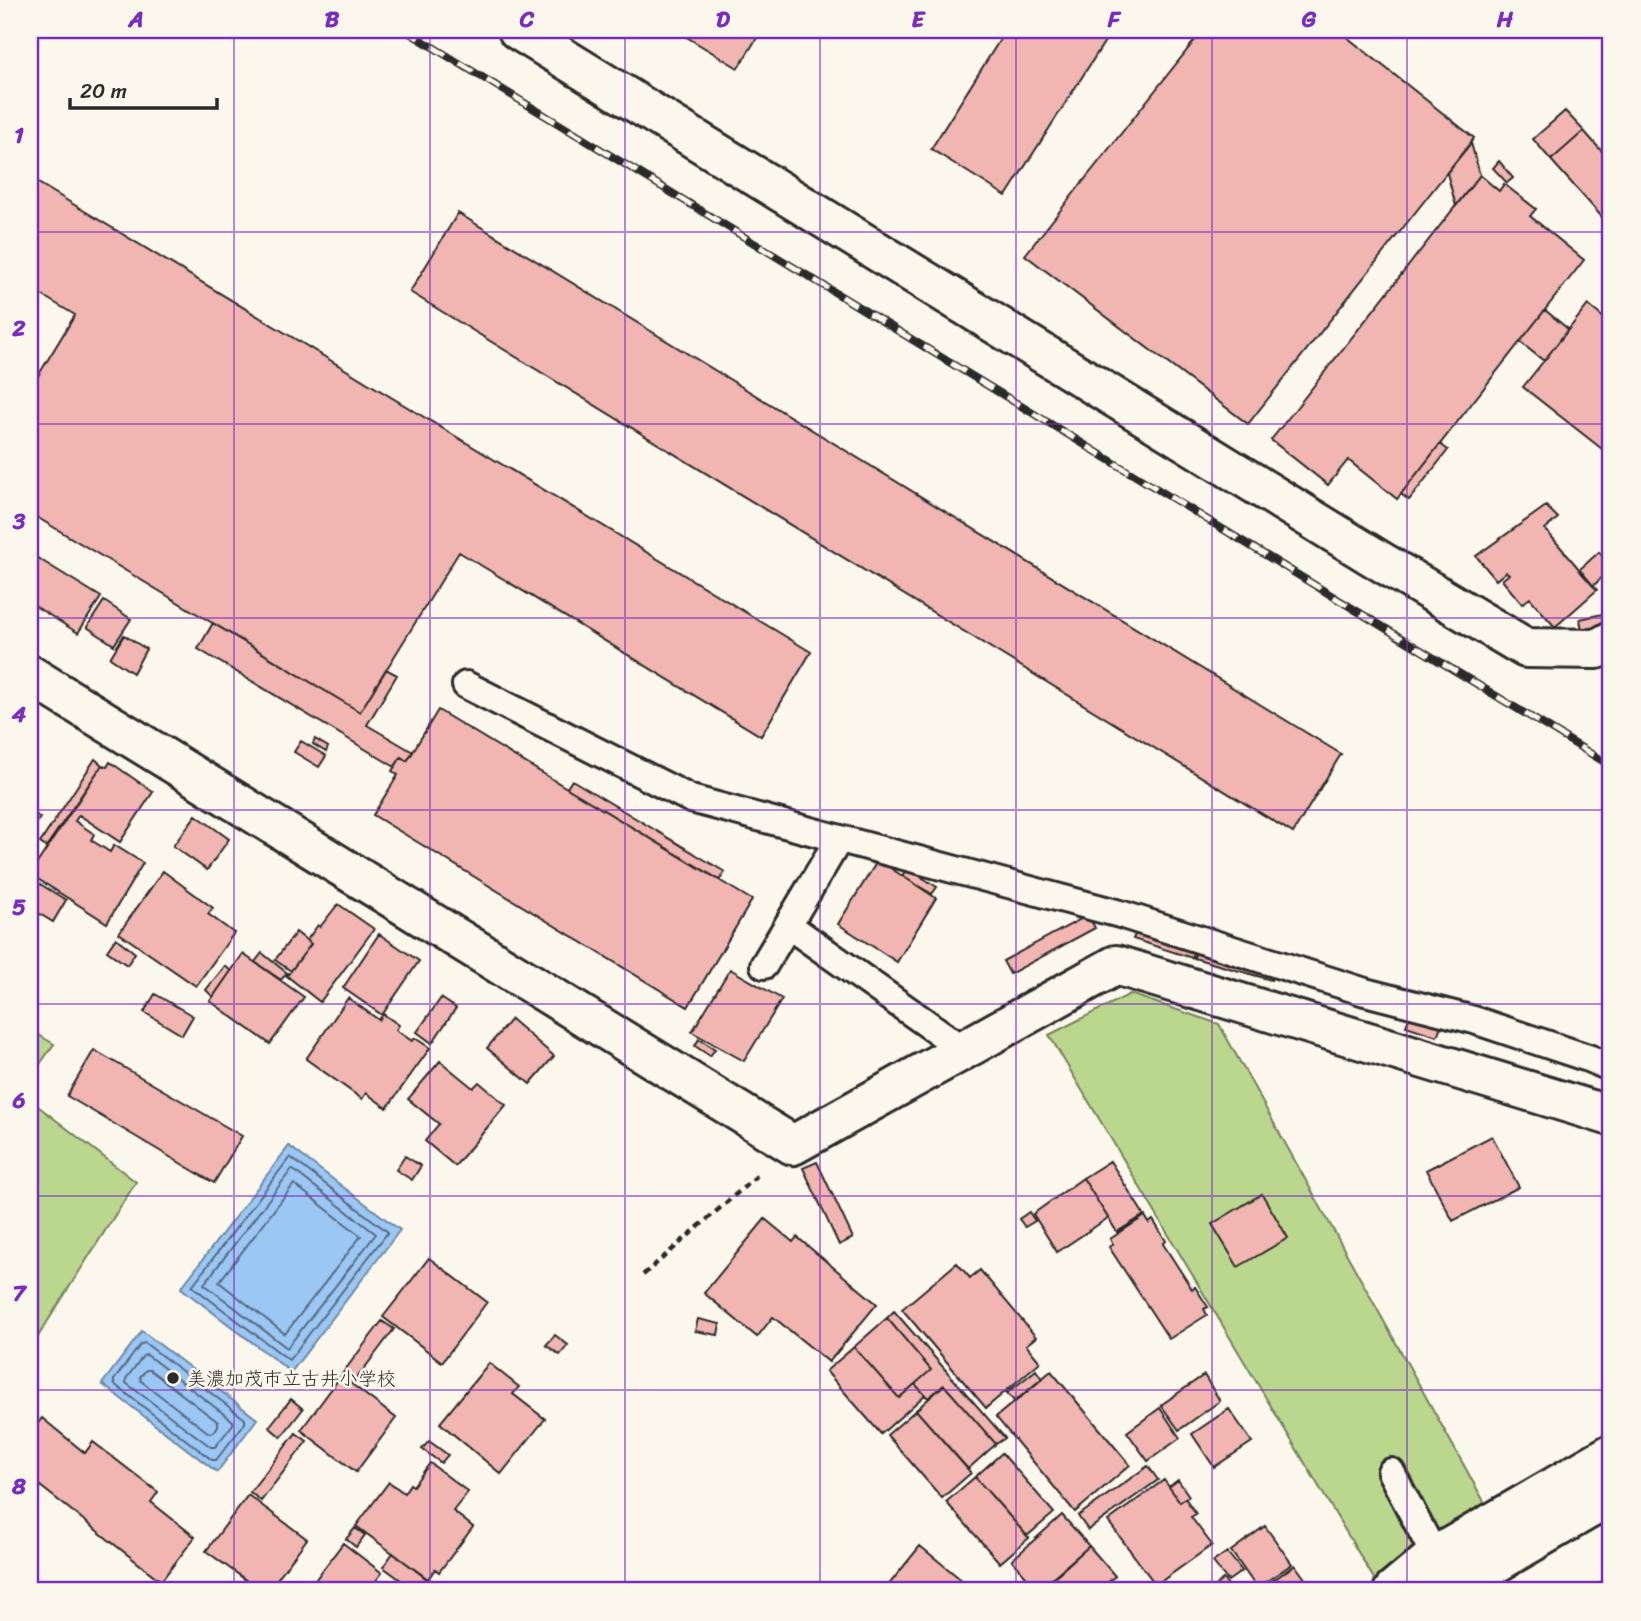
<svg xmlns="http://www.w3.org/2000/svg" width="1641" height="1621" font-family="Sriracha,'Klee One',sans-serif">
  <style>
    .green { fill: #bbd78e; stroke: #73815c; stroke-width: 2 }
    .water { fill: #9bc7f5; stroke: #6e89a4; stroke-width: 2 }
    .lines { fill: none; stroke-linecap: round; stroke-linejoin: round }
    .shore { stroke: #58697c; stroke-width: 2 }
    .building { fill: #f1b6b1; stroke: #2b2b2b; stroke-width: 2 }
    .lane-casing { stroke: #2b2b2b; stroke-width: 32 }
    .street-casing { stroke: #2b2b2b; stroke-width: 44 }
    .path { stroke: #2b2b2b; stroke-width: 4.5; stroke-dasharray: 7 5; stroke-linecap: butt }
    .lane { stroke: #fbf7ec; stroke-width: 26 }
    .street { stroke: #fbf7ec; stroke-width: 38 }
    .rail-casing { stroke: #2b2b2b; stroke-width: 8 }
    .rail { stroke: #fbf7ec; stroke-width: 5; stroke-dasharray: 16; stroke-linecap: butt }
    .grid { fill: none; stroke: #7b2cbf; stroke-width: 2; stroke-opacity: 0.55 }
    .poi-dot { fill: #2b2b2b; stroke: #fbf7ec; stroke-width: 2.5 }
    .labels { text-anchor: middle; stroke-width: 5; stroke-linejoin: round; paint-order: stroke }
    .poi-label { font-size: 19px; fill: #2b2b2b; stroke: #fbf7ec; text-anchor: start }
    .neatline { fill: none; stroke: #7b2cbf; stroke-width: 2.5 }
    .grid-label { font-size: 23px; text-anchor: middle; font-weight: bold; fill: #7b2cbf }
  </style>
  <rect width="100%" height="100%" fill="#fbf7ec"/>
  <filter id="ink" filterUnits="userSpaceOnUse"><feTurbulence type="fractalNoise" baseFrequency=".0143" numOctaves="2"/><feDisplacementMap in="SourceGraphic" scale="14" xChannelSelector="R" yChannelSelector="G"/><feConvolveMatrix kernelMatrix="1 2 1 2 8 2 1 2 1" color-interpolation-filters="sRGB"/></filter>
  <g filter="url(#ink)">
    <!-- green -->
    <path class="green" d="M1130,994L1219,1024L1487,1507L1376,1582L1049,1035Z
      M30,1030L54,1044L30,1078Z
      M30,1100L136,1182L30,1349Z"/>
    <!-- water -->
    <path class="water" d="M289,1146L400,1230L291,1372L181,1288Z
      M142,1331L257,1419L217,1472L102,1384Z"/>
    <g class="lines">
      <!-- shore -->
      <path class="shore" d="M290,1157L388,1232L289,1360L192,1286Z
        M292,1169L376,1234L287,1348L204,1284Z
        M294,1184L361,1236L285,1334L219,1282Z
        M145,1343L245,1419V1423L216,1460H212L114,1384V1380L141,1344Z
        M147,1355L233,1421V1424L215,1447H211L126,1383V1379L143,1356Z
        M146,1370H150L218,1422V1426L214,1432L209,1433L141,1381L140,1377Z"/>
    </g>
    <!-- building -->
    <path class="building" d="M675,30H762L738,68Z
      M1006,30H1112L1006,196L931,149Z
      M1203,30H1338L1474,138L1248,424L1025,255Z
      M1565,111L1584,131L1551,160L1533,139Z
      M1584,131L1604,154L1611,148V209L1602,217L1551,160Z
      M1471,143L1480,175L1456,206L1447,173Z
      M1499,161L1513,178L1507,183L1493,168Z
      M1480,175L1499,191L1504,184L1536,209L1530,216L1584,260L1397,499L1348,460L1328,485L1271,440Z
      M30,178L811,652L761,736L459,552L360,712L30,513V389L75,315L30,288Z
      M458,213L1341,754L1293,833L410,292Z
      M1588,305L1611,324V456L1523,387Z
      M1545,310L1568,329L1544,361L1520,342Z
      M1440,444L1448,450L1409,500L1401,494Z
      M1546,506L1558,518L1545,529L1597,590L1555,627L1530,598L1522,604L1502,580L1509,574L1506,572L1496,580L1476,556Z
      M1599,552L1611,566V569L1593,586L1579,570Z
      M31,554L101,597L78,633L30,603Z
      M104,601L131,619L114,645L87,627Z
      M1611,612V630L1583,636L1580,619Z
      M213,623L360,712L386,669L397,675L367,725L413,752L407,761L401,757L395,767L198,649Z
      M124,635L146,649L133,673L110,658Z
      M438,710L752,900L688,1007L373,815L398,775L392,771L401,757L407,761Z
      M315,739L328,747L326,752L313,744Z
      M301,741L326,756L319,767L294,752Z
      M95,759L102,765L46,847L40,843Z
      M110,762L153,792L120,842L79,815L75,821L94,834L91,840L110,852L114,845L143,863L107,923L30,874L102,765L107,767Z
      M572,780L725,872L720,880L567,788Z
      M30,810L40,818L30,831Z
      M196,815L229,839L207,870L173,846Z
      M878,860L936,898L897,962L838,924Z
      M907,868L937,887L932,894L902,876Z
      M163,871L213,908L208,914L234,933L196,986L119,933Z
      M30,878L66,900L53,922L30,908Z
      M338,904L374,929L320,1002L287,976L311,944L307,940L318,925L320,927Z
      M1088,915L1095,928L1010,974L1003,961Z
      M1137,930L1194,948L1192,958L1133,939Z
      M296,932L311,944L291,971L275,960Z
      M379,934L419,961L382,1015L343,988Z
      M116,938L135,953L127,965L107,951Z
      M1196,950L1239,962L1238,966L1272,975L1271,980L1194,958Z
      M262,953L287,973L281,980L255,962Z
      M243,954L304,997L270,1044L210,1001Z
      M225,966L231,971L213,997L206,990Z
      M730,969L782,999L744,1061L692,1032Z
      M155,994L193,1016L182,1035L144,1012Z
      M348,998L379,1020L383,1014L399,1025L396,1030L412,1041L415,1038L430,1048L387,1108L366,1093L362,1099L306,1059Z
      M441,998L456,1008L432,1043L417,1032Z
      M1412,1011L1443,1021L1437,1036L1406,1026Z
      M511,1019L554,1056L530,1084L487,1048Z
      M699,1039L715,1049L710,1056L695,1046Z
      M94,1050L242,1136L214,1183L67,1096Z
      M440,1061L473,1088L479,1082L506,1105L455,1166L425,1141L439,1124L408,1099Z
      M1492,1136L1519,1187L1453,1221L1426,1170Z
      M405,1156L421,1166L412,1180L396,1170Z
      M1110,1161L1144,1215L1117,1232L1083,1178Z
      M817,1162L853,1238L839,1245L803,1168Z
      M1083,1178L1108,1218L1057,1252L1033,1214Z
      M1262,1194L1288,1238L1238,1267L1212,1224Z
      M1029,1212L1035,1221L1025,1227L1019,1219Z
      M1145,1216L1149,1223L1153,1220L1166,1241L1163,1244L1192,1289L1195,1287L1208,1307L1204,1309L1207,1315L1169,1339L1109,1247L1113,1244L1110,1239Z
      M765,1219L793,1242L797,1237L877,1304L829,1362L773,1317L757,1337L704,1293Z
      M429,1258L487,1302L442,1362L383,1317Z
      M957,1263L970,1278L980,1270L1036,1337L1026,1345L1040,1362L986,1408L902,1309Z
      M894,1311L1005,1438L996,1444L944,1385L928,1398L915,1384L931,1370L887,1318Z
      M887,1318L931,1370L899,1398L854,1347Z
      M698,1319L720,1324L718,1335L695,1331Z
      M382,1321L394,1329L354,1382L342,1374Z
      M555,1335L568,1345L560,1355L546,1345Z
      M854,1347L899,1398L915,1384L925,1395L881,1434L826,1371Z
      M489,1363L519,1387L513,1394L545,1419L501,1474L440,1423Z
      M1036,1370L1042,1379L1015,1402L1007,1393Z
      M1051,1371L1130,1465L1075,1512L996,1417Z
      M1204,1375L1220,1401L1179,1430L1161,1405Z
      M341,1376L396,1418L356,1472L301,1430Z
      M944,1385L996,1444L968,1469L916,1410Z
      M291,1399L303,1409L281,1437L269,1427Z
      M1160,1408L1180,1438L1148,1461L1127,1432Z
      M1229,1409L1252,1442L1214,1467L1192,1434Z
      M916,1410L971,1473L942,1498L887,1435Z
      M42,1418L85,1453L93,1442L158,1492L151,1502L195,1537L161,1581L30,1478V1434Z
      M296,1433L307,1441L261,1501L250,1492Z
      M429,1441L448,1455L441,1463L422,1449Z
      M1002,1453L1054,1513L1027,1536L975,1477Z
      M430,1463L468,1492L453,1511L473,1527L439,1572L435,1569L428,1579L356,1526L389,1482L404,1493L410,1484L413,1486Z
      M1148,1466L1158,1480L1088,1530L1078,1516Z
      M975,1477L1029,1538L1000,1563L946,1502Z
      M1164,1480L1180,1502L1185,1498L1196,1514L1191,1517L1212,1545L1156,1585L1108,1521Z
      M1178,1480L1189,1496L1180,1502L1169,1487Z
      M248,1495L307,1539L268,1591H261L206,1551Z
      M1062,1515L1089,1546L1038,1590L1012,1560Z
      M1265,1526L1292,1564L1257,1588L1231,1551Z
      M355,1528L365,1535L356,1547L346,1539Z
      M343,1543L382,1573L368,1591H307Z
      M920,1546L975,1591H901L897,1588L893,1591L887,1587Z
      M1089,1546L1115,1576L1098,1591H1039Z
      M1227,1552L1242,1571L1228,1581L1213,1562Z
      M393,1553L432,1583L425,1591H416L383,1567Z
      M1295,1565L1314,1591H1260L1259,1590Z
      M1611,1577V1591H1591L1589,1589Z
      M1223,1579L1233,1591H1209Z
      M1127,1580L1135,1589L1132,1591H1115Z"/>
    <g class="lines">
      <defs>
        <path id="lane" d="M466,685L691,799L1120,914L1365,992L1474,1020L1591,1059L1611,1068
          M788,925L964,1050
          M764,965L839,839
          M1391,1472L1435,1556"/>
        <path id="street" d="M518,30L1380,561L1526,648L1597,649L1611,641
          M30,675L793,1145L1116,965L1611,1116
          M1393,1591L1435,1556L1611,1454
          M1448,1591L1611,1496"/>
      </defs>
      <!-- lane casing -->
      <use href="#lane" class="lane-casing"/>
      <!-- street casing -->
      <use href="#street" class="street-casing"/>
      <!-- path -->
      <path class="path" d="M643,1275L758,1175"/>
      <!-- lane -->
      <use href="#lane" class="lane"/>
      <!-- street -->
      <use href="#street" class="street"/>
      <defs>
        <path id="rail" d="M405,30L1611,766"/>
      </defs>
      <!-- rail casing -->
      <use href="#rail" class="rail-casing"/>
      <!-- rail -->
      <use href="#rail" class="rail"/>
    </g>
  </g>
  <!-- grid -->
  <path class="grid" d="M234,30V1591M430,30V1591M625,30V1591M820,30V1591M1016,30V1591M1212,30V1591M1407,30V1591M30,232H1611M30,424H1611M30,618H1611M30,810H1611M30,1004H1611M30,1196H1611M30,1390H1611"/>
  <!-- markers -->
  <circle class="poi-dot" cx="173" cy="1378" r="7"/>
  <g class="labels">
    <!-- poi labels -->
    <g class="poi-label">
      <text x="187" y="1385">美濃加茂市立古井小学校</text>
    </g>
  </g>
  <!-- margin -->
  <rect width="1641" height="1621" fill="none" stroke="#fbf7ec" stroke-width="77"/>
  <!-- scale -->
  <path d="M70 98v10h147v-10" fill="none" stroke="#2b2b2b" stroke-width="3.5"/>
  <text x="80" y="98" font-size="21" fill="#2b2b2b" stroke="#fbf7ec" stroke-width="5" paint-order="stroke">20 m</text>
  <rect x="38" y="38" width="1564" height="1544" class="neatline"/>
  <g class="grid-label">
    <text x="136" y="27">A</text>
    <text x="332" y="27">B</text>
    <text x="527" y="27">C</text>
    <text x="723" y="27">D</text>
    <text x="918" y="27">E</text>
    <text x="1114" y="27">F</text>
    <text x="1309" y="27">G</text>
    <text x="1505" y="27">H</text>
    <text x="19" y="143">1</text>
    <text x="19" y="336">2</text>
    <text x="19" y="529">3</text>
    <text x="19" y="722">4</text>
    <text x="19" y="915">5</text>
    <text x="19" y="1108">6</text>
    <text x="19" y="1301">7</text>
    <text x="19" y="1494">8</text>
  </g>
</svg>
